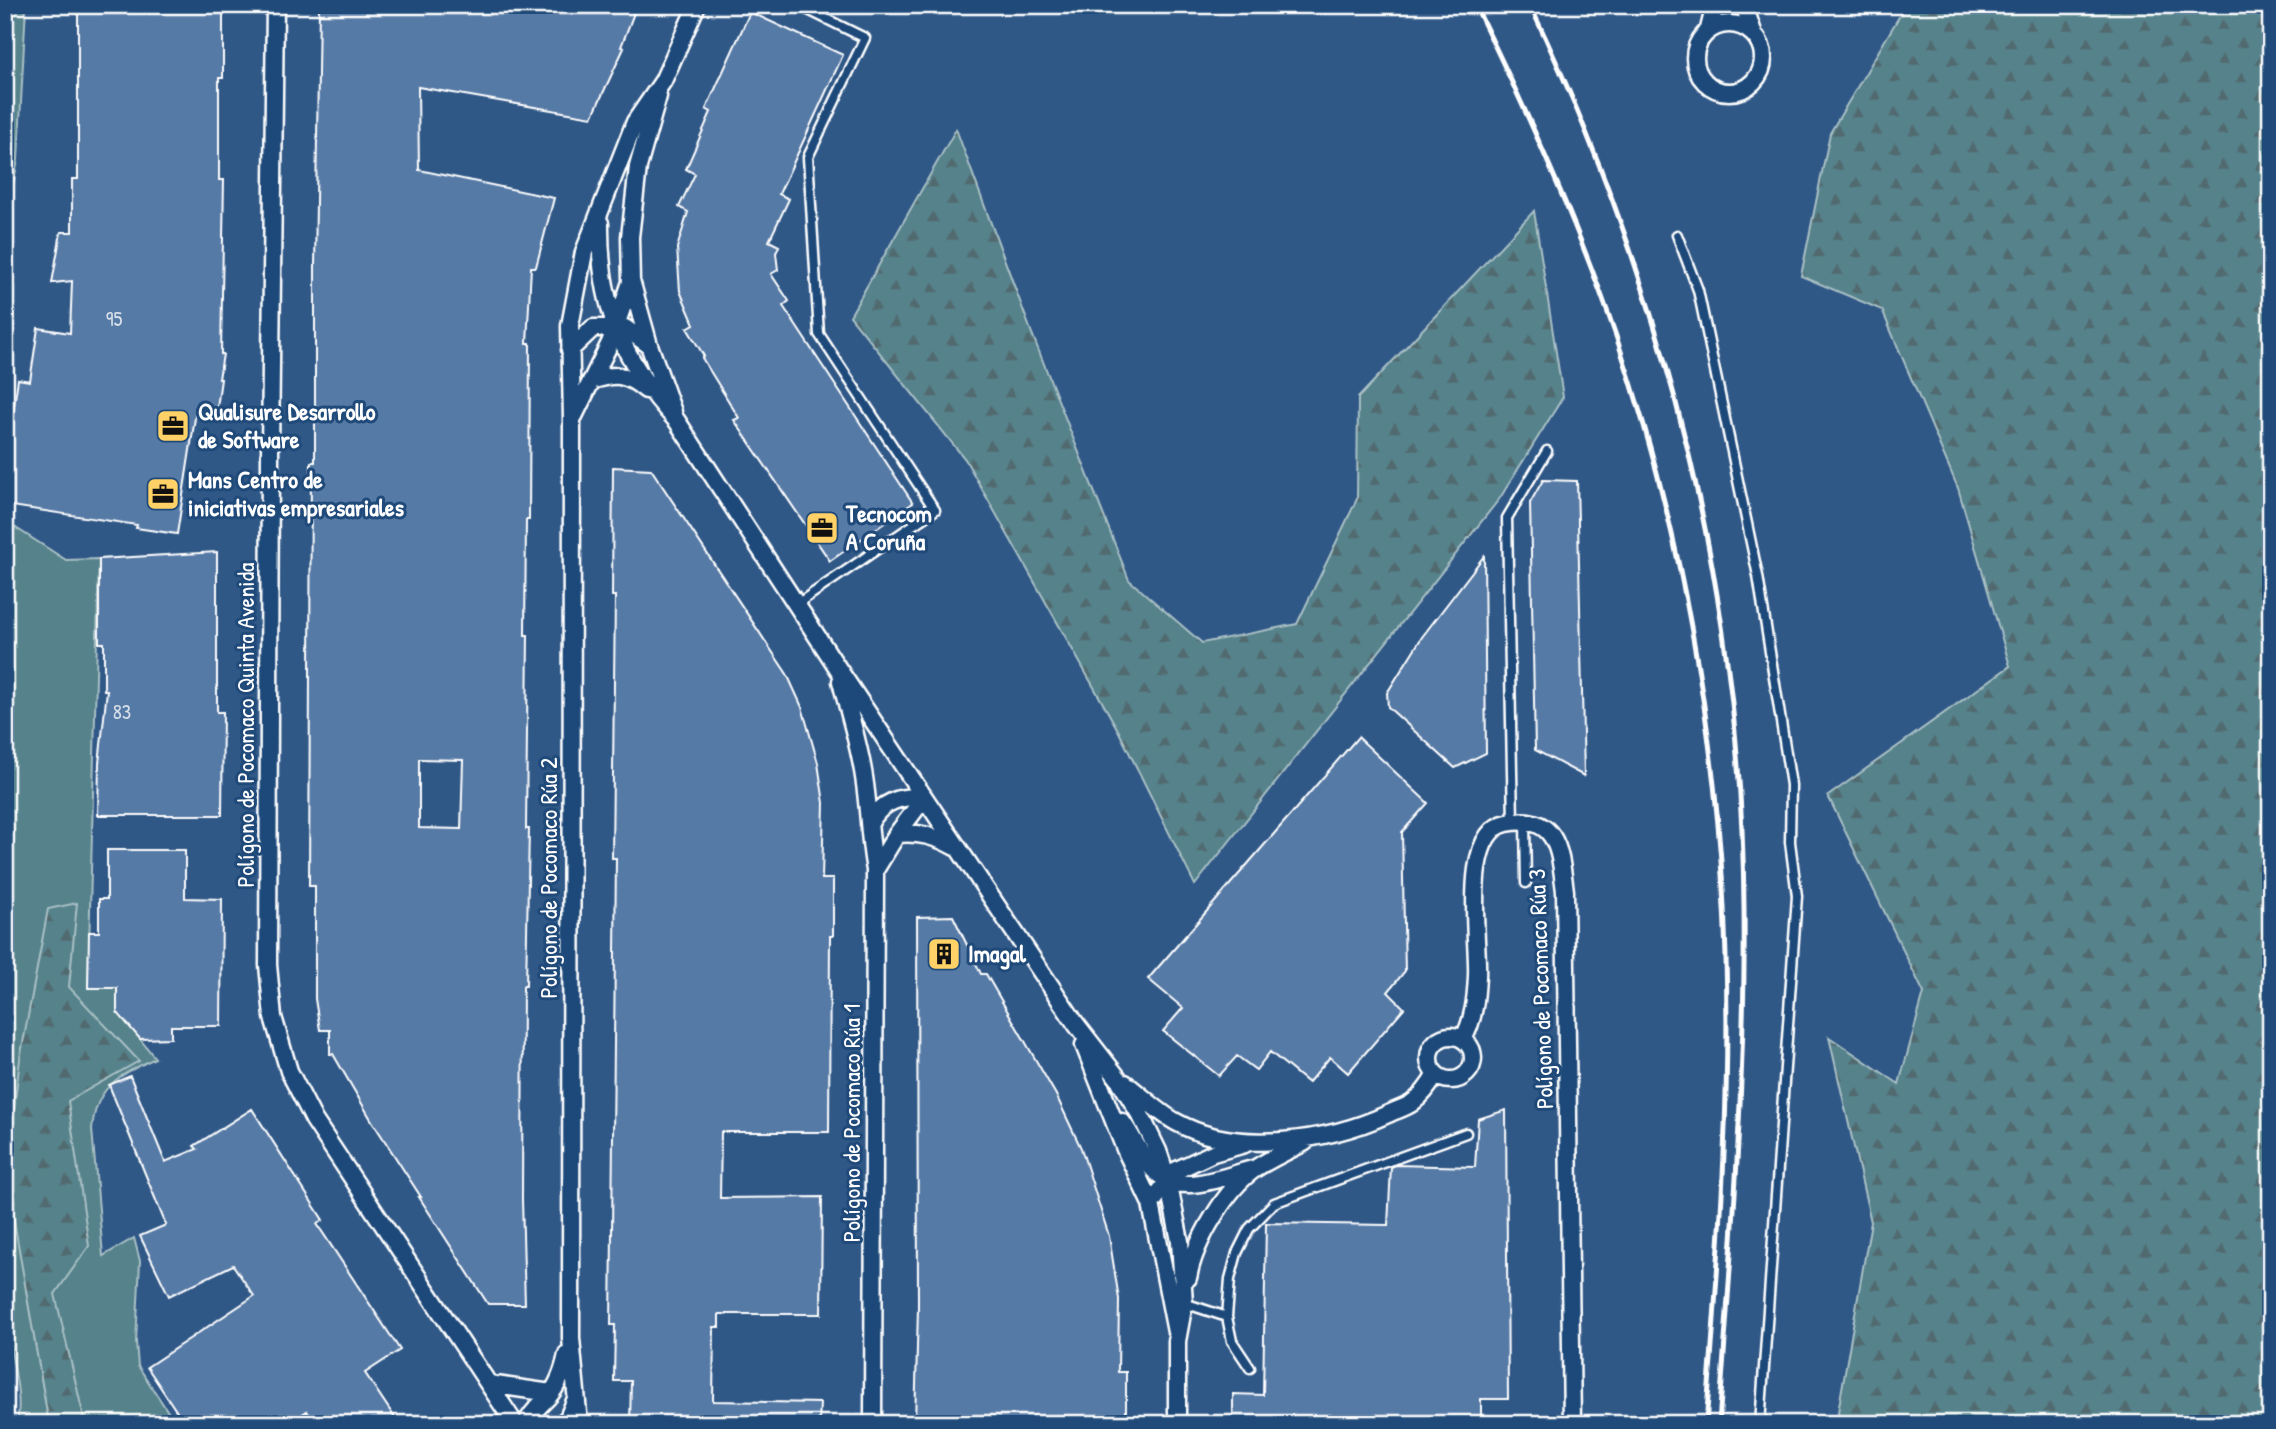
<svg xmlns="http://www.w3.org/2000/svg" width="2276" height="1429" font-family="'Patrick Hand',sans-serif">
  <style>
    .green { fill: #55828b; stroke: #aac0c5; stroke-width: 2 }
    .forest { fill: url(#forest-firs); stroke: #aac0c5; stroke-width: 2 }
    .building { fill: #577aa6; stroke: #fff; stroke-width: 2; fill-rule: evenodd }
    .lines { fill: none; stroke-linecap: round; stroke-linejoin: round }
    .lane-casing { stroke: #fff; stroke-width: 13 }
    .street-casing { stroke: #fff; stroke-width: 21 }
    .lane { stroke: #1f4a7a; stroke-width: 8 }
    .street { stroke: #1f4a7a; stroke-width: 16 }
    .rail { stroke: #fff; stroke-width: 5 }
    .labels { text-anchor: middle; stroke-width: 6; stroke-linejoin: round; paint-order: stroke }
    .number-label { font-size: 21px; fill: #d5dee9 }
    .poi-label { font-size: 24px; font-weight: bold; fill: #fff; stroke: #1f4a7a; text-anchor: start }
    .street-label { font-size: 24px; fill: #fff; stroke: #1f4a7a }
  </style>
  <defs>
    <pattern id="forest-firs" width="22" height="20" patternUnits="userSpaceOnUse" patternTransform="scale(1.75)"><rect width="22" height="20" fill="#55828b"/><path d="M5 1l3.5 6h-7zM16 11l3.5 6h-7z" fill="#516a6f"/></pattern>
  </defs>
  <rect width="100%" height="100%" fill="#305887"/>
  <filter id="ink" filterUnits="userSpaceOnUse"><feTurbulence type="fractalNoise" baseFrequency=".0143" numOctaves="2"/><feDisplacementMap in="SourceGraphic" scale="14" xChannelSelector="R" yChannelSelector="G"/><feConvolveMatrix kernelMatrix="1 2 1 2 8 2 1 2 1" color-interpolation-filters="sRGB"/></filter>
  <g filter="url(#ink)">
    <!-- green -->
    <path class="green" d="M5,5H26L18,160L5,226Z
      M5,521L66,560L99,559L88,988H117L140,1039L155,1058C119,1076 96,1085 92,1129L103,1256L134,1238L140,1261L136,1342L138,1366L176,1424H68L84,1418L26,1289L49,1424H16C24,1403 12,1361 9,1339L5,1337Z"/>
    <!-- forest -->
    <path class="forest" d="M1906,5H2271V1424H1840L1838,1412L1871,1222L1829,1037L1899,1084L1924,993L1828,796L2010,666L1958,488L1882,310L1801,276L1830,133Z
      M956,129L1031,331L1129,580L1202,643L1297,624L1357,499L1358,398L1534,211L1563,397L1500,498L1195,885L1118,730L965,459L850,316Z
      M77,903L69,987L139,1061L68,1101L89,1246L55,1294L84,1418L68,1424H49L6,1174L20,1059L48,909Z"/>
    <!-- building -->
    <path class="building" d="M78,5H223V78H219V180H224L221,354H223L219,379H221L217,408L197,405L177,534L136,528L137,525L5,505V466L18,379L30,381L38,328L70,333L72,281L52,283L61,232H72V179H78Z
      M343,5H637L621,47L624,48L592,117L418,87L419,170L554,198L536,267H531L527,343H530L529,520H526L525,635H528L526,829H529L526,986H523L522,1199L525,1304H488L419,1197H421L372,1121L333,1054H330V1030H320L315,999V886H309L311,462H315V267L319,7L342,9ZM419,759L463,760L461,829L419,828Z
      M750,12L843,55L779,194L789,199L769,241L779,246L776,253L778,270L771,274L789,301L783,306L913,503L830,561L734,420L739,418L702,358L704,356L687,328L694,324L680,291L677,248L688,212L679,207L695,174L686,169L711,112L706,109Z
      M613,467L651,469L787,674L802,707L818,763L824,803L822,879H833V936H830L829,1132H721L720,1198L822,1197L821,1314H719V1327H714L713,1401L820,1403L819,1424H630L631,1381H614L615,1325H611L616,858H612L615,596H612Z
      M1543,480L1577,481L1584,776L1535,750L1530,503Z
      M217,552V712H223L222,815H98L99,763L107,690H104V643H99V559Z
      M1484,556L1486,753L1455,768L1388,707L1387,693L1422,637Z
      M1358,737L1428,803L1402,832L1405,971L1388,992L1404,1008L1348,1073L1330,1057L1308,1083L1270,1052L1256,1070L1237,1056L1219,1076L1163,1031L1183,1008L1148,979Z
      M107,850H185V898L222,899L221,1026H171V1038L140,1039L117,1012V988H88L89,932H99V899H107Z
      M953,916L981,974H986L1056,1095L1081,1148L1109,1236L1119,1299L1118,1372H1126V1424H915L918,1307L917,917Z
      M130,1076L165,1162L197,1149L194,1146L252,1109L323,1220L317,1224L400,1350L365,1373L399,1424H315L307,1411L288,1424H185L147,1367L254,1296L233,1265L169,1296L140,1236L166,1225L109,1085Z
      M1506,1110L1508,1399H1481V1424H1233V1394L1263,1395L1266,1223L1388,1225L1391,1167L1396,1165L1475,1167L1478,1119Z"/>
    <g class="lines">
      <defs>
        <path id="lane" d="M1677,235L1698,290L1758,576L1791,785L1790,842L1797,896L1760,1424
          M797,604L935,510L819,334L808,157L865,38L798,5
          M1525,821L1526,883
          M1513,822L1507,518L1547,451
          M1184,1303L1227,1317
          M1250,1368L1232,1341L1227,1317L1230,1279L1237,1253L1249,1229L1274,1203L1466,1133"/>
        <path id="street" d="M275,5L270,454L268,965L273,1017L289,1071L314,1120L515,1424
          M1744,5L1753,32
          M1695 58a34 34 0 1 1 68 0a34 34 0 1 1-68 0Z
          M1709,29L1715,5
          M600,223C599,304 622,362 677,421L839,670L1076,1024L1118,1078L1143,1120L1158,1151L1168,1181L1180,1241L1184,1303L1177,1341V1424
          M632,284L649,345L673,412
          M570,350L593,328H625L649,345
          M591,381C616,373 625,373 646,390
          M574,416L610,343L631,282L630,237L638,167L658,96
          M841,681C849,713 859,744 864,777C869,808 869,839 875,870L873,1424
          M870,823C881,802 901,795 924,798L897,834
          M875,870L897,834C919,832 935,836 955,847
          M1429 1058a22 22 0 1 1 44 0a22 22 0 1 1-44 0Z
          M1463,1039C1474,1020 1476,997 1477,976C1479,941 1460,832 1507,823C1559,813 1560,854 1565,891L1572,1424
          M1084,1045L1125,1149L1151,1204L1176,1332
          M1125,1083C1142,1096 1158,1112 1176,1122C1236,1156 1329,1141 1388,1114C1396,1110 1405,1108 1412,1103C1423,1095 1430,1085 1436,1074
          M1122,1122C1132,1136 1140,1154 1152,1168C1179,1199 1220,1177 1253,1169
          M1151,1204L1175,1171L1213,1153L1245,1144
          M1188,1278C1194,1243 1226,1188 1256,1168C1272,1158 1289,1150 1305,1142
          M489,1384L551,1393
          M526,1424C531,1413 540,1405 548,1397C559,1385 564,1369 567,1354
          M561,1424L568,1418L575,1401
          M579,1424L571,1338L572,418L570,326L584,252L635,122L663,81L697,5"/>
      </defs>
      <!-- lane casing -->
      <use href="#lane" class="lane-casing"/>
      <!-- street casing -->
      <use href="#street" class="street-casing"/>
      <!-- lane -->
      <use href="#lane" class="lane"/>
      <!-- street -->
      <use href="#street" class="street"/>
      <!-- rail -->
      <path class="rail" d="M1475,5C1528,113 1577,222 1616,336C1676,513 1711,702 1723,889C1734,1066 1720,1247 1706,1424
        M1530,5C1664,285 1742,596 1744,907C1746,1079 1731,1252 1719,1424"/>
    </g>
  </g>
  <!-- icons -->
  <defs>
    <symbol id="office-square" viewBox="-11 -11 22 22"><rect x="-9" y="-9" width="18" height="18" rx="4" fill="#ffd166" stroke="#1f4a7a"/><path d="M-6-3h4V-5.5h4V-3h4V5H-6ZM-1-4.5V-3h2v-1.5ZM-6 0V1H6V0Z" fill="#111"/></symbol>
    <symbol id="building-square" viewBox="-11 -11 22 22"><rect x="-9" y="-9" width="18" height="18" rx="4" fill="#ffd166" stroke="#1f4a7a"/><path d="M-4-6H4V6H1V3H-1V6H-4ZM-2.5-4.3h1.7v1.8h-1.7ZM.8-4.3h1.7v1.8H.8ZM-2.5-1h1.7V.8h-1.7ZM.8-1h1.7V.8H.8Z" fill="#111"/></symbol>
  </defs>
  <g fill-rule="evenodd">
    <use href="#office-square" x="154" y="407" width="38" height="38"/>
    <use href="#office-square" x="144" y="475" width="38" height="38"/>
    <use href="#office-square" x="803" y="509" width="38" height="38"/>
    <use href="#building-square" x="925" y="935" width="38" height="38"/>
  </g>
  <g class="labels">
    <!-- number labels -->
    <g class="number-label">
      <text x="114" y="326">95</text>
      <text x="122" y="719">83</text>
    </g>
    <!-- poi labels -->
    <g class="poi-label">
      <text x="198" y="420">Qualisure Desarrollo<tspan x="198" dy="28">de Software</tspan></text>
      <text x="188" y="488">Mans Centro de<tspan x="188" dy="28">iniciativas empresariales</tspan></text>
      <text x="846" y="522">Tecnocom<tspan x="846" dy="28">A Coruña</tspan></text>
      <text x="968" y="962">Imagal</text>
    </g>
    <!-- street labels -->
    <g class="street-label">
      <text transform="translate(246 725) rotate(-90)" y="8">Polígono de Pocomaco Quinta Avenida</text>
      <text transform="translate(549 878) rotate(-90)" y="8">Polígono de Pocomaco Rúa 2</text>
      <text transform="translate(1541 989) rotate(-92)" y="8">Polígono de Pocomaco Rúa 3</text>
      <text transform="translate(852 1123) rotate(-90)" y="8">Polígono de Pocomaco Rúa 1</text>
    </g>
  </g>
  <!-- margin -->
  <rect width="2276" height="1429" fill="none" stroke="#1f4a7a" stroke-width="28"/>
  <rect x="14" y="14" width="2248" height="1401" fill="none" stroke="#fff" stroke-width="2.5" filter="url(#ink)"/>
</svg>
